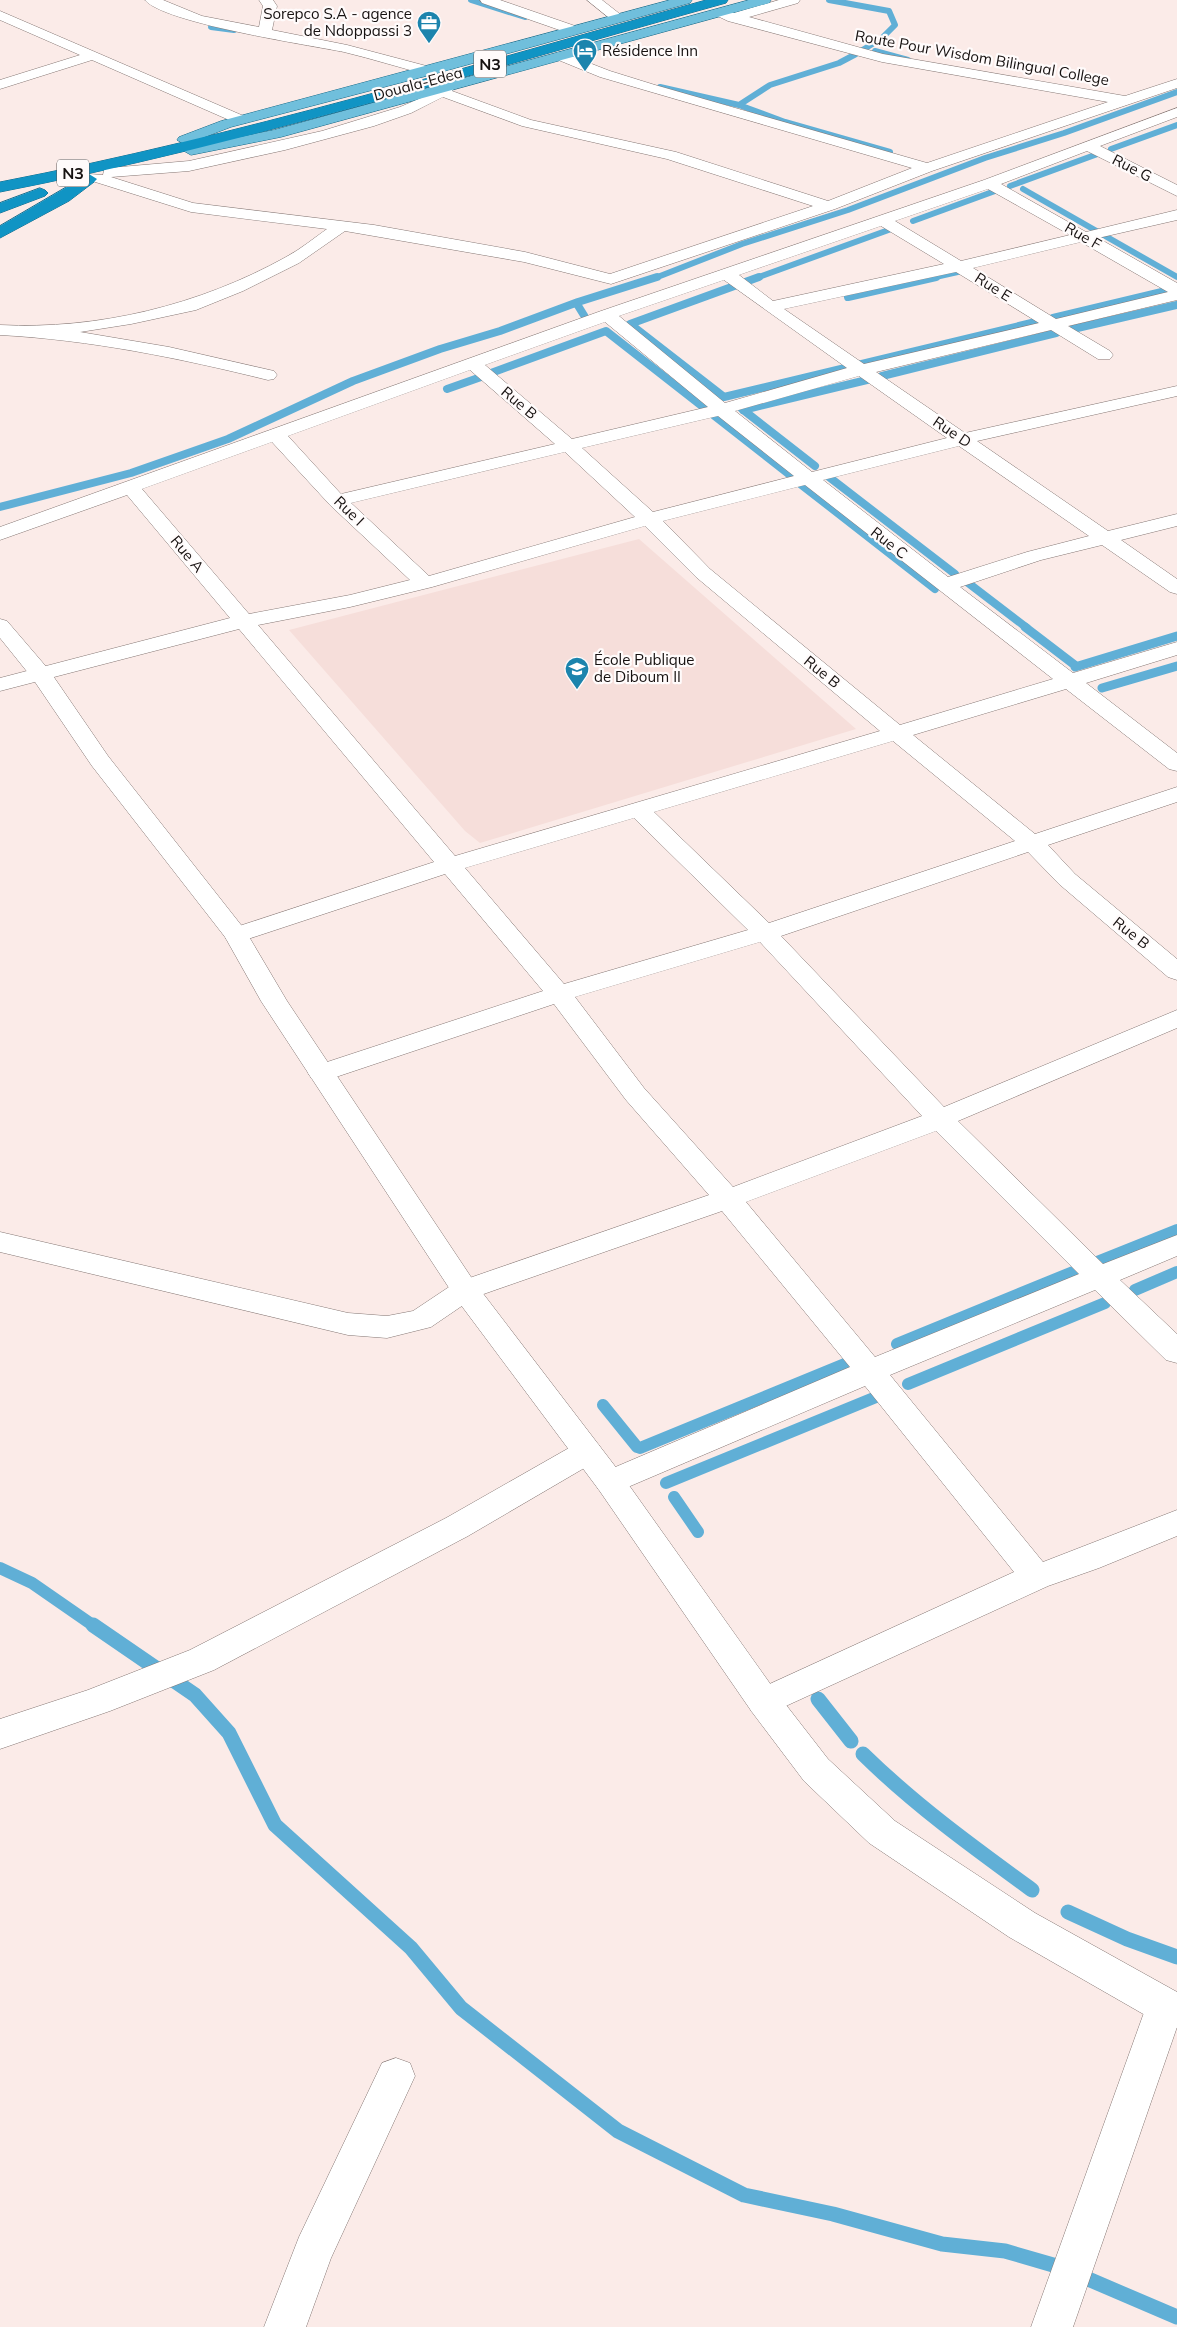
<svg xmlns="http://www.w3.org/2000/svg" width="1177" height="2327" font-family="Mulish,sans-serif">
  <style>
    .built { fill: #f6deda }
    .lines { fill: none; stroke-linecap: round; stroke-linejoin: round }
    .stream-far4 { stroke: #60afd6; stroke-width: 6 }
    .stream-far3 { stroke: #60afd6; stroke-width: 8 }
    .stream-far2 { stroke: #60afd6; stroke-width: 9 }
    .stream-far1 { stroke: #60afd6; stroke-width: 12 }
    .stream { stroke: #60afd6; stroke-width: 15 }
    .street-casing { stroke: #857774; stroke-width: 1 }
    .secondary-casing { stroke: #857774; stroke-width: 1 }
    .primary-casing { stroke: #126685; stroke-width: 1 }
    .highway-casing { stroke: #126685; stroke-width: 1 }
    .street { fill: #fff; fill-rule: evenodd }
    .secondary { fill: #fff; fill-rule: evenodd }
    .primary { fill: #70bfdc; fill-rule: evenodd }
    .highway { fill: #1094c4; fill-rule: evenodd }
    .labels { text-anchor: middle; stroke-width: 4.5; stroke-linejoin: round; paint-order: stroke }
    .far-poi-label { font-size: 15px; fill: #161110; stroke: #fffbfb; text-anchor: start }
    .far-street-label { font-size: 15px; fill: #161110; stroke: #fffbfb }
    .shield { fill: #fffbfb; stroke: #5c5756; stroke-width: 1 }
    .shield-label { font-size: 16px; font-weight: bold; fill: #161110 }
  </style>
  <rect width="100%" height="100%" fill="#fbebe8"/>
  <!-- built -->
  <path class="built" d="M639,539L856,729L480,843L465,831L289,630Z"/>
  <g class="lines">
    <!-- stream-far4 -->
    <path class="stream-far4" d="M471,0L525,17
      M829,0L889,11L895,25L882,38L861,51
      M211,27L234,30
      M875,51L908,60
      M660,87L739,105L785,122L890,152
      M739,105L770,85L839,63L856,54
      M1111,149L1177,125
      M1010,186L1103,152
      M1023,189L1177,277
      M913,221L995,191
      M655,278L742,244L848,210L985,158L1064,133L1177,92
      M756,278L894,228
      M931,278L962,271"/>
    <!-- stream-far3 -->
    <path class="stream-far3" d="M759,277L630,324L724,397L1044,320
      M848,297L936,277
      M577,304L585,317
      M1053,318L1166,291
      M1073,329L1177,305
      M491,373L606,331L790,475
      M882,376L1056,333
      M447,389L481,377
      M742,409L815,466
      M743,410L871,379
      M829,477L955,574
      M799,483L935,589
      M0,507L131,473L228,439L353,381L440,349L500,331L578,302L657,277
      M963,579L1027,628"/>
    <!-- stream-far2 -->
    <path class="stream-far2" d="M1025,627L1076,666
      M1075,667L1177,636
      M1102,688L1177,666"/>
    <!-- stream-far1 -->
    <path class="stream-far1" d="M1097,1262L1177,1230
      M1135,1290L1177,1272
      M897,1344L1073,1272
      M908,1384L1105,1303
      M603,1405L637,1447
      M640,1448L852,1361
      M666,1483L881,1395
      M674,1497L698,1532
      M0,1568L32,1583L94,1626"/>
    <!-- stream -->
    <path class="stream" d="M93,1625L195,1695L229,1733L275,1825L411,1948L461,2008L618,2131L744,2195L833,2214L942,2244L1005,2251L1060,2267L1177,2317
      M818,1699L851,1741
      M863,1754C915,1805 973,1847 1032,1890
      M1068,1912L1127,1939L1177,1957"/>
    <defs>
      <path id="street" d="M145,0H163L202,16L259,27L263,6L259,0H273L277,6L272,30L347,45L434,68L436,71L429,75C401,68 373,59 344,52C309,45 163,23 145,0Z
        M480,0H500L578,27L580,30L578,33H568L482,3Z
        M587,0H602L625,18L623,21H613Z
        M779,0H800L798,3L749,17L883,54L1125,96L1177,79V88L932,171L835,209L611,284L524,262L345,231L299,263L243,291L196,310L131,324L80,332L169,347L274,371L277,375L274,379L268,380C179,358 91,340 0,335V325C98,330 200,305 286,257C301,249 314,238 327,229L191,212L89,180L86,177L89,174L103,175L104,170L109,168L189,161L322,131L400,107L428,95L449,82L456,86L452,91L531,120L676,152L828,201L912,168L600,77L556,59L554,56L556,53L561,52L610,71L655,85L927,163L1108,102L882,62L728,21L711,13L718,9L734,13ZM443,97L522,126L667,159L813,206L610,274L525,252L374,225L193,203L111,177L189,171L285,150L374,126L411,113Z
        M0,11L246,117L248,120L246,123H236L92,60L0,89V80L80,55L0,20Z
        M1177,108V117L1100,146L1177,185V196L1087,151L1001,184L1086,232L1177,210V220L1098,238L1177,283V300L1068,326L1110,351L1113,355L1110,359H1098L1051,330L876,372L965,433L1177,386V396L977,441L1108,531L1177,514V526L1121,540L1177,579V594L1170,592L1102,545L1041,560L960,587L1073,673L1177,642V655L1086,683L1177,753V771L1169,769L1066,689L913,735L1035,834L1177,787V802L1048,845L1075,874L1177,959V980L1168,977L1059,884L1028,852L781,936L944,1107L1177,1010V1028L958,1121L1103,1264L1177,1235V1256L1120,1280L1177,1334V1363L1166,1360L1095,1290L890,1375L1043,1562L1177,1510V1536L1099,1568L1048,1586L764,1716L752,1712L747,1702L752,1692L1014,1572L865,1386L621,1490L610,1494L599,1490L594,1482L599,1474L850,1367L722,1211L475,1297L431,1327L387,1338L348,1335L0,1252V1232L348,1313L387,1316L413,1311L455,1283L709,1195L626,1100L554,1004L330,1079L321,1081L312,1079L308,1073L312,1067L543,991L445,874L245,940L236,942L227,940L224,935L227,930L434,862L239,629L0,691V678L230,618L127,495L0,540V527L601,311L984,180ZM988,189L1070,235L961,261L895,221ZM881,226L944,264L773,301L739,275ZM1081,242L1168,292L1056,319L973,268ZM956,272L1039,323L864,364L784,309ZM724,280L847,368L725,403L619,316ZM605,322L708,407L572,439L485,365ZM470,370L555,444L341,494L288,436ZM859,376L947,438L812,472L735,411ZM718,416L794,476L653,512L582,448ZM272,442L330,505L410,580L350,595L249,614L142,489ZM959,446L1089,536L1027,552L948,577L823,480ZM565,452L635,517L429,576L351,503ZM805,485L1053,679L900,725L710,569L663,521ZM645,526L696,577L880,731L455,856L258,625L350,607L432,587ZM893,741L1015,841L769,923L654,812ZM634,818L748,930L564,984L465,868ZM760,942L922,1116L733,1187L644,1088L575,997ZM936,1131L1079,1274L875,1357L746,1202Z
        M587,1440L598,1444L603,1452L598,1460L468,1536L214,1670L110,1711L0,1749V1719L88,1690L190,1650L446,1518L576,1444Z
        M1165,1990L1177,1994V2027L1073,2327H1031L1146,2007L1152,1995Z
        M396,2058L410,2063L415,2076L331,2258L306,2327H264L299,2237L382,2063Z"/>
      <path id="secondary" d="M0,619L7,621L49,670L108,756L245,930L287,1001L475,1283L621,1474L776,1692L828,1759L895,1821L1035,1913L1177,1992V2028L1152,2019L1009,1937L869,1843L804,1781L752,1712L599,1490L455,1297L261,1001L225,937L92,766L33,679L0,638Z"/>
      <path id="primary" d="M670,0H692L690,3L434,74L231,127L189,143L184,144L177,140L179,137L221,121Z
        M749,0H771L769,3L281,137L191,155L184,151L191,147L274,130Z"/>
      <path id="highway" d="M706,0H728L726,3C485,70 245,144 0,192V182C239,136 472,65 706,0Z
        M89,174L97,179L94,182L69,201L0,238V226Z
        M40,188L45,190L48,193L45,196L0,213V203Z"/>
    </defs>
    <!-- street casing -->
    <use href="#street" class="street-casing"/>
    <!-- secondary casing -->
    <use href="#secondary" class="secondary-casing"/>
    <!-- primary casing -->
    <use href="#primary" class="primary-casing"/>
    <!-- highway casing -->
    <use href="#highway" class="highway-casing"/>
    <!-- street -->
    <use href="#street" class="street"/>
    <!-- secondary -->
    <use href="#secondary" class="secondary"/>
    <!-- primary -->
    <use href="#primary" class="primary"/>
    <!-- highway -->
    <use href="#highway" class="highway"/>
  </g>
  <!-- icons -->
  <defs>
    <symbol id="office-pin" viewBox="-11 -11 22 30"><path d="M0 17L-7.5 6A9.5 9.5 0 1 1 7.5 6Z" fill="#1c84ad" stroke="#fffbfb"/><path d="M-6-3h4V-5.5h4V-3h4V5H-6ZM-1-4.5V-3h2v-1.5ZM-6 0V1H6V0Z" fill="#fff"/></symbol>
    <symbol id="hotel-pin" viewBox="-11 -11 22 30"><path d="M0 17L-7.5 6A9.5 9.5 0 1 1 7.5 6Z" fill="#1c84ad" stroke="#fffbfb"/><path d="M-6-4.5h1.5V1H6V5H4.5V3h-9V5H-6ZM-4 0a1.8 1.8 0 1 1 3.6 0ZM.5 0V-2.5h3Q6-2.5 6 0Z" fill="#fff"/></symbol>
    <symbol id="school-pin" viewBox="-11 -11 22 30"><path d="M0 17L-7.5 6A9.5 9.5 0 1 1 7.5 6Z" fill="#1c84ad" stroke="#fffbfb"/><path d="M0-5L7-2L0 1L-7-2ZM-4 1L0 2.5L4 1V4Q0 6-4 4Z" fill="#fff"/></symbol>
  </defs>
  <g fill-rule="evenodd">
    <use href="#office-pin" x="415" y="9" width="28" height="38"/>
    <use href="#hotel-pin" x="571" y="37" width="28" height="38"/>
    <use href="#school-pin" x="563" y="655" width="28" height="38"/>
  </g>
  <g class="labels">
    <!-- far-poi labels -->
    <g class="far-poi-label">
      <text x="412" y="19" text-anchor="end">Sorepco S.A - agence<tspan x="412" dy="17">de Ndoppassi 3</tspan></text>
      <text x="602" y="56">Résidence Inn</text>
      <text x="594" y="665">École Publique<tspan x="594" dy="17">de Diboum II</tspan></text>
    </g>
    <!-- far-street labels -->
    <g class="far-street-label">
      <text transform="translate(982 58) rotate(10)" y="5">Route Pour Wisdom Bilingual College</text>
      <text transform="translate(418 84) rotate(-15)" y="5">Douala-Edea</text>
      <text transform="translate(1132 168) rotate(27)" y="5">Rue G</text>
      <text transform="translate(1083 236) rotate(30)" y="5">Rue F</text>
      <text transform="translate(993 287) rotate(32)" y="5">Rue E</text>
      <text transform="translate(519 403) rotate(40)" y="5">Rue B</text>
      <text transform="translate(952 432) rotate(34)" y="5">Rue D</text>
      <text transform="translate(349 511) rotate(44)" y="5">Rue I</text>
      <text transform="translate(889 543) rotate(38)" y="5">Rue C</text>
      <text transform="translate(187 554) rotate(50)" y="5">Rue A</text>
      <text transform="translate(822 672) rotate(39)" y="5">Rue B</text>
      <text transform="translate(1131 933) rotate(38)" y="5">Rue B</text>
    </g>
    <!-- shield labels -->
    <g class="shield">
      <rect x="474" y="50.5" width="32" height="27" rx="4"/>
      <rect x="57" y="159.5" width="32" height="27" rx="4"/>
    </g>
    <g class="shield-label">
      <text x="490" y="70">N3</text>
      <text x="73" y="179">N3</text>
    </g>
  </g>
</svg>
